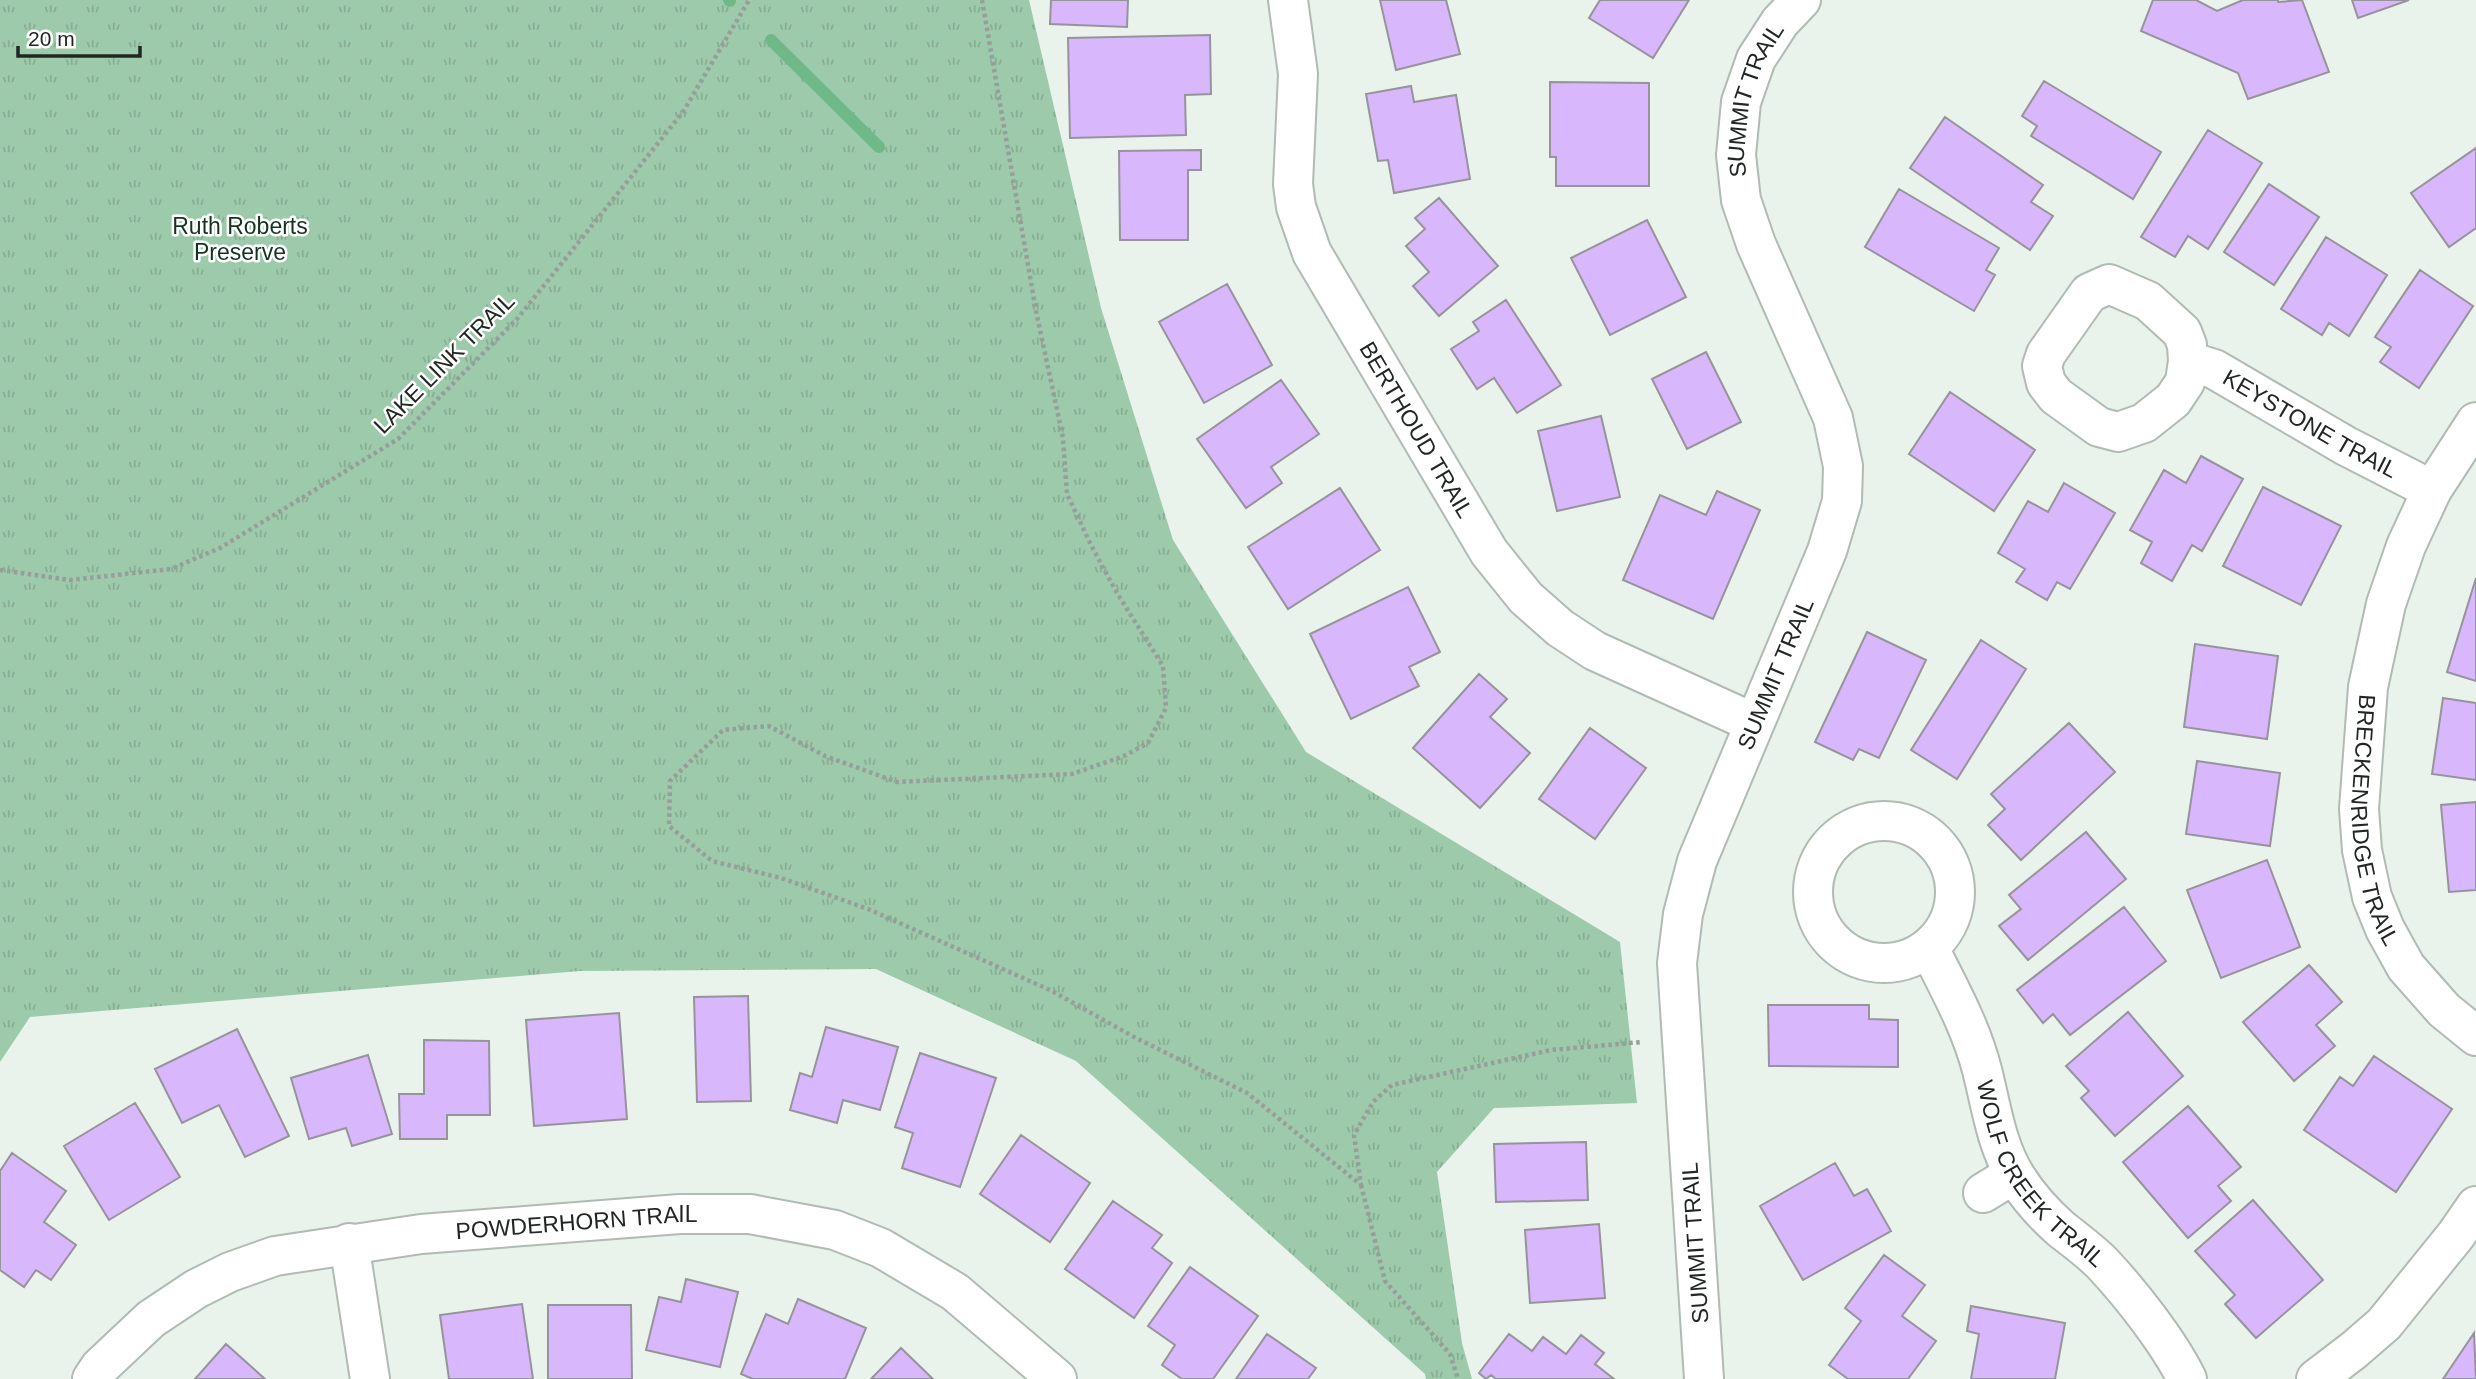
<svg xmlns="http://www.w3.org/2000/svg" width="2476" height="1379" font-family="Helvetica,sans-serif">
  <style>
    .grass { fill: url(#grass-tufts) }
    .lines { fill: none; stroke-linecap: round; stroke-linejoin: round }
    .stream { stroke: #6fb888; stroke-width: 12 }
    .building { fill: #d9b7fd; stroke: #97939b; stroke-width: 2 }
    .minor-casing { stroke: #b1bab3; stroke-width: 42 }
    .path { stroke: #979e99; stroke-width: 4.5; stroke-dasharray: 3.5 3.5; stroke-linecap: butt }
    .minor { stroke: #fff; stroke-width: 38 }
    .labels { text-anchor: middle; stroke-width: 5; stroke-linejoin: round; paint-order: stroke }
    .street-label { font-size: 23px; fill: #222623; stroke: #fff }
    .park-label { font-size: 23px; fill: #143420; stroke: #fff }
  </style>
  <defs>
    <pattern id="grass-tufts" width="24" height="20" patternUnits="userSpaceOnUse" patternTransform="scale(1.75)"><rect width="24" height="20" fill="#9dcaab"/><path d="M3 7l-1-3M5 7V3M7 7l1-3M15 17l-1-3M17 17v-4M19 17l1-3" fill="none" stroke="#87ad93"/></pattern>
  </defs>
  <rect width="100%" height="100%" fill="#e9f2eb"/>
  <!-- grass -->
  <path class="grass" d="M0,0H1029L1101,308L1173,540L1306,752L1620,942L1637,1103L1494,1108L1437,1172L1462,1343L1472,1379H1426L1425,1374L1076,1061L876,969L580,971L30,1017L0,1062Z"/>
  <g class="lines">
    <!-- stream -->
    <path class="stream" d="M729,0L730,1
      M771,40L879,147"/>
  </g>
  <!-- building -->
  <path class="building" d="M1051,0H1128L1127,27L1050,24Z
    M1380,0H1446L1460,54L1396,70Z
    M1600,0H1689L1653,58L1589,18Z
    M2153,0H2196L2217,11L2243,0H2278V2L2302,0L2329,72L2248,99L2238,73L2141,31Z
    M2352,0H2409L2358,18Z
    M1210,35L1211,94L1185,95L1186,135L1070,138L1068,38Z
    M2044,81L2161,152L2133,199L2031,136L2037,126L2022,116Z
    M1550,82L1649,83V186H1556V157H1550Z
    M1411,86L1414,102L1456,95L1470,179L1394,193L1388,160L1378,161L1366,94Z
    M1945,117L2043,185L2031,202L2053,216L2030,250L1910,168Z
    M2208,130L2262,163L2208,249L2188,236L2175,257L2141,237Z
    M2476,148V228L2449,247L2411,193Z
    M1201,150V170H1188V240H1120L1119,151Z
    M2269,184L2319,217L2274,285L2224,252Z
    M1899,189L1999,248L1986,270L1995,275L1974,311L1865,247Z
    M1439,198L1498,266L1439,316L1413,286L1429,272L1406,246L1425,229L1415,218Z
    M1647,220L1686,297L1610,335L1571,258Z
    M2326,237L2387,275L2349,336L2329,323L2322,335L2281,309Z
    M2420,270L2473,306L2419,388L2380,362L2391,347L2375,337Z
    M1227,284L1272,365L1204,403L1159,322Z
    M1506,300L1561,385L1517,413L1494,378L1477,389L1451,349L1479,331L1473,322Z
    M1706,352L1741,422L1687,449L1652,379Z
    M1281,380L1319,434L1271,467L1282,483L1246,508L1197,439Z
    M1950,392L2035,450L1994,511L1909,454Z
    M1601,416L1620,497L1557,511L1538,431Z
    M2201,456L2243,479L2202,551L2192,545L2172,581L2141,563L2152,542L2130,530L2164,470L2186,483Z
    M2064,483L2115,513L2070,589L2057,582L2047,600L2016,582L2025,569L1998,553L2028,501L2048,512Z
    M2263,487L2341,526L2301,605L2223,566Z
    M1340,488L1380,550L1288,609L1248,547Z
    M1717,491L1760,510L1713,619L1623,580L1660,495L1706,515Z
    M2476,578V681L2447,672Z
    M1408,587L1440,652L1409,667L1419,686L1351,719L1310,634Z
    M1867,632L1926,660L1879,758L1859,749L1853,760L1815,742Z
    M1981,640L2026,669L1957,779L1911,750Z
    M2195,644L2278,656L2267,739L2184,727Z
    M1479,674L1507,699L1490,717L1530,753L1480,808L1413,748Z
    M2443,698L2476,703V780L2432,774Z
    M2069,723L2115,772L2021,860L1988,825L2005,809L1991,794Z
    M1590,728L1646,768L1595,839L1539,799Z
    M2197,761L2280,773L2270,846L2186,834Z
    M2476,802V890L2449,892L2441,805Z
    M2086,832L2126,879L2028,960L1999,926L2021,909L2009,895Z
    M2267,860L2300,947L2221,978L2187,890Z
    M2124,907L2166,961L2070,1035L2053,1014L2043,1023L2017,990Z
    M2309,965L2342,1002L2316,1025L2335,1046L2294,1081L2243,1022Z
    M748,996L751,1101L697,1102L694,997Z
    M1768,1005H1869V1019L1898,1020V1067L1769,1066Z
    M2128,1012L2183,1076L2115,1136L2081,1098L2089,1091L2066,1066Z
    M619,1013L627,1119L534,1126L526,1020Z
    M826,1027L898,1047L880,1110L843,1100L837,1123L790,1110L800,1073L812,1077Z
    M237,1029L289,1136L245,1157L219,1105L182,1123L155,1069Z
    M424,1040L489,1041L490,1115H447V1139H400L399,1094H424Z
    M920,1053L996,1078L960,1187L902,1168L913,1133L895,1127Z
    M368,1055L392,1134L352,1146L346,1128L309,1139L291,1078Z
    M2374,1056L2452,1109L2396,1192L2304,1130L2340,1077L2353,1086Z
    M135,1103L180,1177L109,1220L64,1146Z
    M2188,1106L2241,1167L2218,1186L2231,1201L2188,1238L2123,1162Z
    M1021,1135L1090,1183L1050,1242L980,1194Z
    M1586,1142L1588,1200L1496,1202L1494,1144Z
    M12,1153L66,1191L44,1222L76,1245L51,1280L36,1270L24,1287L0,1270V1171Z
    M1835,1163L1854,1196L1867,1189L1891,1231L1803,1280L1760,1206Z
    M2253,1200L2323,1280L2256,1338L2225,1304L2235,1295L2195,1251Z
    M1113,1201L1162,1235L1152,1248L1172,1263L1134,1318L1065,1269Z
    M1599,1224L1605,1298L1530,1303L1525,1230Z
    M1884,1255L1925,1285L1902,1316L1936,1341L1908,1379H1848L1829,1365L1861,1321L1845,1308Z
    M1190,1267L1258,1316L1213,1379H1182L1162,1365L1175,1345L1148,1326Z
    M686,1279L738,1292L720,1367L646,1350L659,1297L681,1302Z
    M798,1299L866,1328L845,1379H753L741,1374L766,1314L788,1324Z
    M522,1304L533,1379H449L440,1315Z
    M548,1305H631L632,1379H548Z
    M1971,1306L2065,1323L2055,1379H1971L1979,1334L1967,1331Z
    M2474,1333L2476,1379H2443Z
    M1267,1334L1316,1368L1308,1379H1236Z
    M1509,1334L1532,1351L1543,1337L1566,1354L1581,1335L1604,1353L1595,1364L1614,1379H1496L1491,1375L1486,1379L1479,1373Z
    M226,1344L265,1379H195Z
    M901,1348L933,1379H871Z"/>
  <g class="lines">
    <defs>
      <g id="minor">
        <path id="s1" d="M1288,0L1298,74L1293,184L1296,207L1312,253L1489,552L1526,598L1560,628L1595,651L1754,723"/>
        <path d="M2109,284L2148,301L2182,332L2187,345L2188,361L2185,382L2173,400L2144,423L2118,432L2099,427L2056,396L2046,383L2042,366L2046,354L2089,293Z"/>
        <path id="s2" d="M2188,361L2214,369L2346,446L2432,490"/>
        <path id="s3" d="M2476,422L2432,490L2406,546L2386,604L2368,687L2359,809L2362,850L2372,897L2385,929L2406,967L2444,1010L2476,1036"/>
        <circle cx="1884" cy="892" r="71"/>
        <path id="s4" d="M1929,948C1949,988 1971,1027 1982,1070C1991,1105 1996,1145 2016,1177C2028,1196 2044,1214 2061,1229C2075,1240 2090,1251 2102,1263C2131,1294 2168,1341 2187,1379"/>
        <path d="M1983,1193L2014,1174"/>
        <path d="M349,1243L370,1379"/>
        <path id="s5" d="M92,1379L100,1367L151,1319L196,1289L230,1272L275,1256L421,1234L680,1214H750L835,1230L881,1248L955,1292L1057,1379"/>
        <path id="s6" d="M1704,1379L1677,963L1683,914L1697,861L1827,551L1842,501L1843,466L1833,418L1756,244L1741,200L1736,155L1741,102L1756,59L1780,22L1801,0"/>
        <path d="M2316,1379L2354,1350L2384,1324L2456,1235L2476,1206"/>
      </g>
    </defs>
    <!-- minor casing -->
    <use href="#minor" class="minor-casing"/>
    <!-- path -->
    <path class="path" d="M982,0L1036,311L1063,438L1067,494L1091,545L1117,593L1163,666L1166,708L1148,743L1124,756L1072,774L897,782L825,756L769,726L723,730L670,781L669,826L712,861L781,878L868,909L1050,990L1134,1037L1247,1093L1361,1185L1354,1135L1373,1102L1392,1085L1551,1050L1642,1042
      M0,570L70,580L171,569L220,548L398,439L517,319L683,112L749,0
      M1361,1185L1385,1281L1450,1354L1458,1379"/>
    <!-- minor -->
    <use href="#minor" class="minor"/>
  </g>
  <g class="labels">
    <!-- street labels -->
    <g class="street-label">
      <text dy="8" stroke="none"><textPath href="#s6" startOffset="1334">SUMMIT TRAIL</textPath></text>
      <text transform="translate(444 363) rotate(-45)" y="8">LAKE LINK TRAIL</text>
      <text dy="8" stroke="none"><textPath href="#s2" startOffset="138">KEYSTONE TRAIL</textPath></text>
      <text dy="8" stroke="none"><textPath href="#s1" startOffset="462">BERTHOUD TRAIL</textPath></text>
      <text dy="8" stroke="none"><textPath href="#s6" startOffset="724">SUMMIT TRAIL</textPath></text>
      <text dy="8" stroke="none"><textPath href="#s3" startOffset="424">BRECKENRIDGE TRAIL</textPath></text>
      <text dy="8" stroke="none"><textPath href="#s4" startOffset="256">WOLF CREEK TRAIL</textPath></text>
      <text dy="8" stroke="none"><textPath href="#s5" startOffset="528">POWDERHORN TRAIL</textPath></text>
      <text transform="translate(1695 1243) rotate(-94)" y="8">SUMMIT TRAIL</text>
    </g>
    <!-- park labels -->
    <g class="park-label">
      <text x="240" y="234">Ruth Roberts<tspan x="240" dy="26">Preserve</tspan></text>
    </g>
  </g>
  <!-- scale -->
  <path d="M18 46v10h122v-10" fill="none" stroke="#222623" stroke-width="3.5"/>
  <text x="28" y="46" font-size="21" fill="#222623" stroke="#ffffff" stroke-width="5" paint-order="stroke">20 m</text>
</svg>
